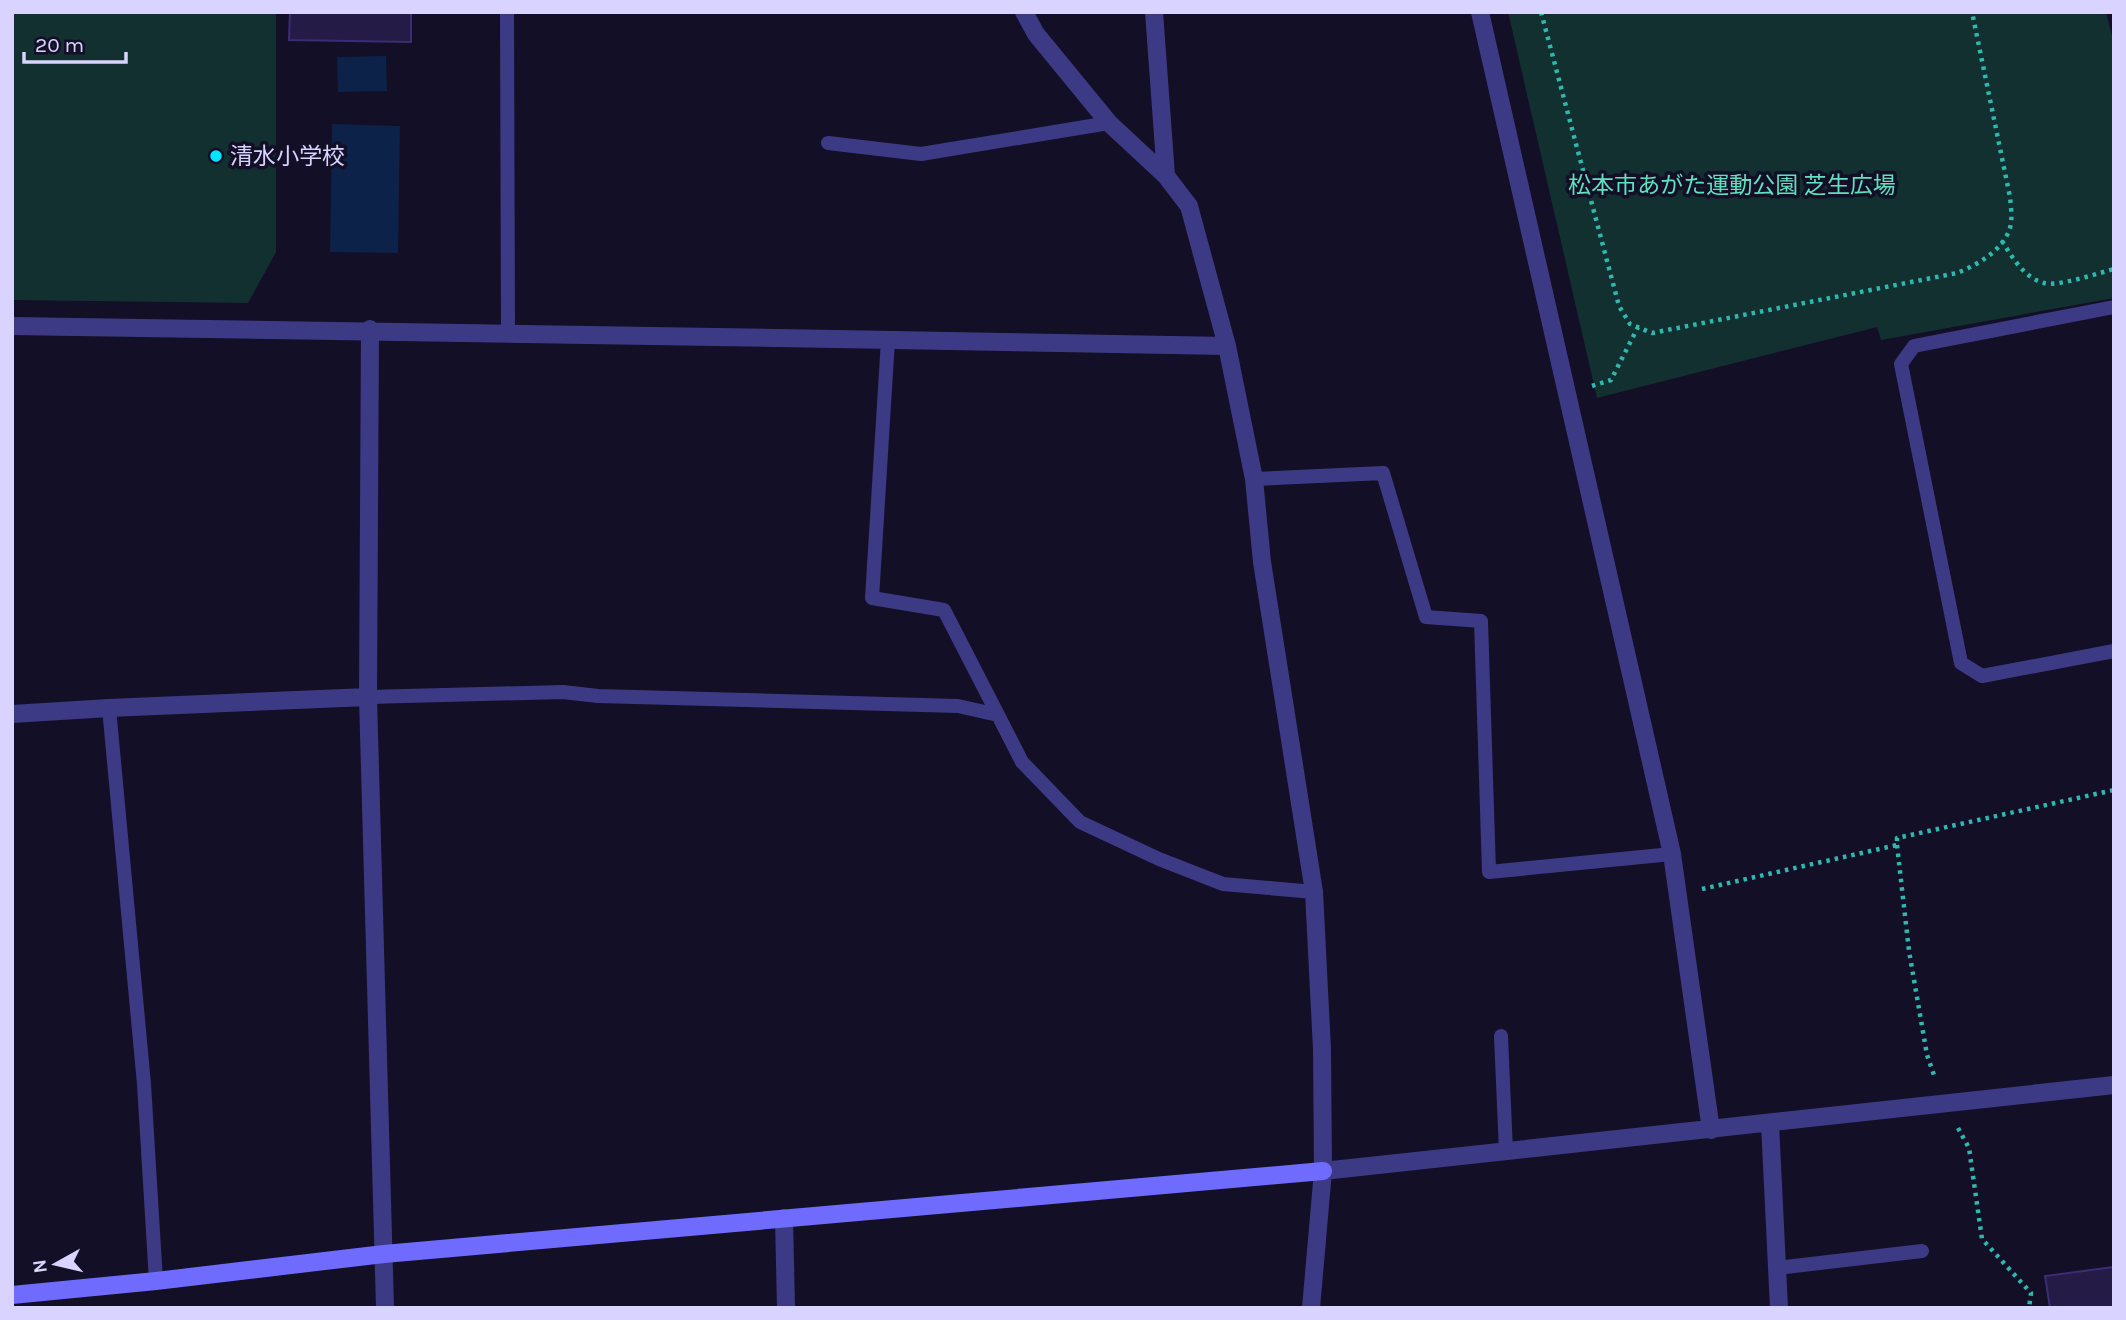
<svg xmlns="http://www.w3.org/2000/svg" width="2126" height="1320" font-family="Karla,'Noto Sans JP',sans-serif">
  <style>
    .green { fill: #12302f }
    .water { fill: #0c2248 }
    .building { fill: #241b47; stroke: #3b2d73; stroke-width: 2 }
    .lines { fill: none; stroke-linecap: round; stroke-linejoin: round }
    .path { stroke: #2fb8b0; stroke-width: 4.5; stroke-dasharray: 3.5 5; stroke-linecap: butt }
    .lane { stroke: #3d3a85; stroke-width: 14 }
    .street { stroke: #3d3a85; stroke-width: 18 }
    .secondary { stroke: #6f6bff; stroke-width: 18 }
    .poi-dot { fill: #00e5ff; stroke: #130f26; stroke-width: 2.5 }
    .labels { text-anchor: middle; stroke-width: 7; stroke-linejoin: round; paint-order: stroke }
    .poi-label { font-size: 23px; fill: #d9d4ff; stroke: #130f26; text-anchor: start }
    .park-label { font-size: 23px; fill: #5fe0c0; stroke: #130f26 }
  </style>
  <rect width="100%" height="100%" fill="#130f26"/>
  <!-- green -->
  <path class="green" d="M12,12H276V252L248,303L12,300Z
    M1508,12H2106L2114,44V298L1881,340L1877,327L1597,398Z"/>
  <!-- water -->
  <path class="water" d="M386,56L387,91L338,92L337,57Z
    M332,124L400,126L398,253L330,252Z"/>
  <!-- building -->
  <path class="building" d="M290,12H411V42L289,40Z
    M2114,1267V1308H2050L2045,1276Z"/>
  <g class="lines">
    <!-- path -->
    <path class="path" d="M1541,12L1619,306L1630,324L1652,333L1957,273C1977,265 2000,252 2009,231C2013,221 2011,208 2010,197L1972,12
      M2002,241C2012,257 2024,278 2044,283C2057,287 2099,273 2114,269
      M1592,386L1611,380L1638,327
      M1897,845L1909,951L1927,1055L1935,1078
      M1702,889L1897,845V838L2114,790
      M1958,1128L1969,1148L1982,1239L2031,1293L2029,1308"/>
    <!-- lane -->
    <path class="lane" d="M507,12L508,334
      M828,143L921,154L1109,123
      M2114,307L1914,346L1901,364L1961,663L1982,676L2114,651
      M888,340L872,598L944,610L998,715
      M1254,479L1383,473L1426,617L1481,621L1489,872L1672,854
      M368,697L563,692L598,696L958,706L998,715L1022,762L1080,822L1159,859L1223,884L1314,892
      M109,708L144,1084L156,1281
      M1501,1036L1506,1152
      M1777,1268L1922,1251"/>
    <!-- street -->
    <path class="street" d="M1024,12L1036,34L1109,123L1166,176L1189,206L1227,346L1254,479L1262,562L1314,892L1322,1049L1323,1171L1311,1308
      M1154,12L1166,176
      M1480,12L1672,854L1711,1130
      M12,326C417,330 822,339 1227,346
      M370,329L368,697L385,1308
      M12,714L109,708L368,697
      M1770,1124L1779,1308
      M1323,1171L2114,1085
      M784,1218L786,1308"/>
    <!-- secondary -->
    <path class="secondary" d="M12,1295L156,1281L384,1254L1323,1171"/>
  </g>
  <!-- markers -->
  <circle class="poi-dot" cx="216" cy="156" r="7"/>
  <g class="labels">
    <!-- poi labels -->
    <g class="poi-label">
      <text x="230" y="164">清水小学校</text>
    </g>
    <!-- park labels -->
    <g class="park-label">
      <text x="1732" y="193">松本市あがた運動公園 芝生広場</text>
    </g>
  </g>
  <!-- border -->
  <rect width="2126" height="1320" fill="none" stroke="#d9d4ff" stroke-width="28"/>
  <!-- north arrow -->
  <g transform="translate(56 1264) rotate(262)" stroke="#130f26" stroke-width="5" paint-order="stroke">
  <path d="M0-5L12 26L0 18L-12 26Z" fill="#d9d4ff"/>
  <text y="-10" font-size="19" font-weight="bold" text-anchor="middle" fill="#d9d4ff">N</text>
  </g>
  <!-- scale -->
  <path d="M24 52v10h102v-10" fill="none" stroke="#d9d4ff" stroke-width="3.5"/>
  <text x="35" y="52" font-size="21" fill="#d9d4ff" stroke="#130f26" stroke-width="5" paint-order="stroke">20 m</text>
</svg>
